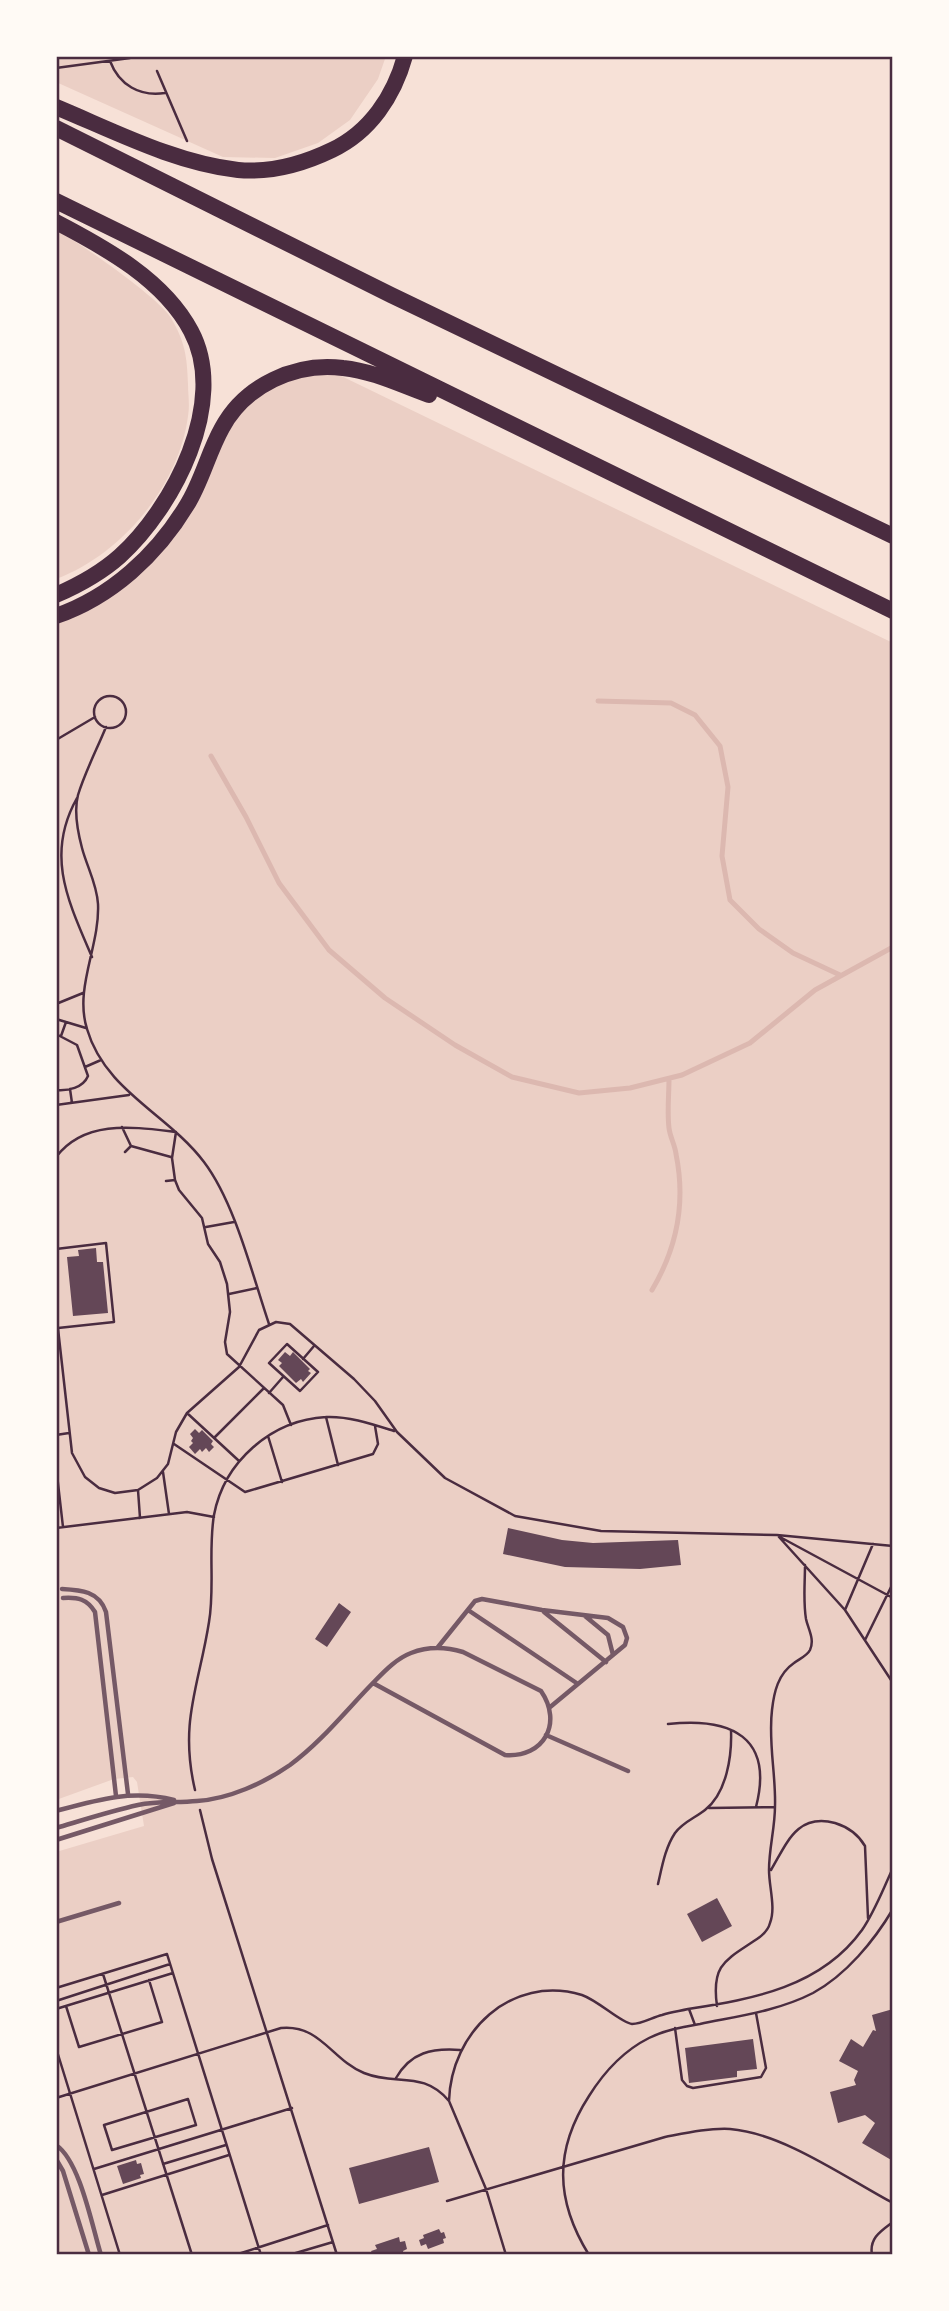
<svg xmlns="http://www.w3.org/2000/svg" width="949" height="2311" font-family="'IBM Plex Sans',sans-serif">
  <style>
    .green { fill: #ebcfc5 }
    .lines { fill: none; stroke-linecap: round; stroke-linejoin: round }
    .stream { stroke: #dcb8b0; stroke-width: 5 }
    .building { fill: #644757 }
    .path { stroke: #4a2c40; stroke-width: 2.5 }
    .service { stroke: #755966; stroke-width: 4.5 }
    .primary { stroke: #4a2c40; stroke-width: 16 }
    .neatline { fill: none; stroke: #4a2c40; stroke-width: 2.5 }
  </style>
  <rect width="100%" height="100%" fill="#f7e1d7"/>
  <!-- green -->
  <path class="green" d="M56,56H386L378,79L350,120L318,143L275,158L223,157L56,82Z
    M56,230C79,242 159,298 171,318C185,342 187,356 188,384C188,394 190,406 188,416C179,486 121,555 56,579Z
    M333,372L893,643V2255H56V1852L144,1826L137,1782L133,1777L114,1779L56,1800V624L122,588L218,450L239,411L277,380Z"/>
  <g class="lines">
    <!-- stream -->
    <path class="stream" d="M598,701L671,703L695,715L720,746L728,787L722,856L730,900L759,929L793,953L840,975
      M211,756L246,817L279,883L329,950L385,998L455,1045L512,1077L579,1093L630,1088L682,1075L750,1043L815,990L893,947
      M652,1290C677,1248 686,1203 676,1154C675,1145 670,1137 669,1128C667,1112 669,1095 669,1079"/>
  </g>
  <!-- building -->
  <path class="building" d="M96,1248L97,1262H103L108,1313L73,1316L67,1257L79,1256L78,1250Z
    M285,1352L290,1356L293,1352L310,1369L308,1371L311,1373L303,1382L301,1379L296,1383L279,1366L282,1363L278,1360Z
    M195,1429L199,1433L202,1430L213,1441L211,1444L214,1447L209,1452L206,1448L202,1452L200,1449L195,1454L189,1447L193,1443L191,1441L193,1438L190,1434Z
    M508,1528L562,1540L593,1543L678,1540L681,1565L640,1569L565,1567L503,1554Z
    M339,1603L351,1612L327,1647L315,1639Z
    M717,1898L732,1926L702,1942L687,1914Z
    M893,2009V2161L862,2143L875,2123L865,2115L838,2123L830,2092L856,2085L854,2080L858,2071L839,2061L851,2039L863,2047L873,2030L876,2031L872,2015Z
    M753,2039L757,2069L737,2071V2077L689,2083L685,2048Z
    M429,2147L439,2182L359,2204L349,2168Z
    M136,2160L137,2164L141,2163L144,2174L140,2175L141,2178L123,2184L117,2166Z
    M439,2229L441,2233L444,2232L446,2238L443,2239L444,2243L428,2249L426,2244L421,2246L419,2240L424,2238L423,2235Z
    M399,2237L400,2242L405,2241L407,2249L403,2251L404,2255H373L371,2251L377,2249L375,2245Z"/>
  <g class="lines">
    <!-- path -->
    <path class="path" d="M110,61C119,85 140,97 165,93
      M56,68L130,58
      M157,71L187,141
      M94 712a16 16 0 1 1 32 0a16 16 0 1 1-32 0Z
      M106,727C97,749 85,772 78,795C74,810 78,833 82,848C87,867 97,884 98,904C100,946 74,988 87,1029C105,1091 168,1114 204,1162C235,1203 252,1274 269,1324
      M56,740L95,717
      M77,798C45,855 68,901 92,957
      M56,1004L83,993
      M56,1019L86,1028
      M56,1034L77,1045L88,1076C83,1088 68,1091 56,1090
      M61,1036L66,1022
      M85,1067L101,1060
      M70,1089L72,1103
      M56,1105L129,1095
      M122,1127L131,1146L171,1157
      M125,1152L131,1146
      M56,1157C85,1119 134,1127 176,1132L172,1158L175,1180L179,1190L202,1218L208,1244L220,1262L227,1284L230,1312L225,1342L227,1354L283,1405L291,1425
      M166,1181L175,1180
      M206,1227L234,1222
      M56,1249L106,1243L114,1322L58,1328
      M229,1294L257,1288
      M56,1311L72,1453L85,1477L99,1488L115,1493L138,1490L157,1478L168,1464L176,1432L187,1413L239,1367L259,1330L276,1322L290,1324L354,1379L375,1401L397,1432L445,1478L515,1516L601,1531L777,1535L893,1546
      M287,1344L318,1372L300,1391L269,1363Z
      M303,1359L314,1346
      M269,1393L283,1377
      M187,1413L238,1460
      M326,1417L338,1465
      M56,1435L69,1433
      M268,1436L282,1482
      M214,1438L264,1388
      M174,1444L245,1492L373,1454L378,1444L375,1426
      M56,1466L63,1527
      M163,1472L169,1514
      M138,1490L140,1518
      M56,1528L187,1512L214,1517
      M779,1537L845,1610L893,1683
      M780,1537L893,1598
      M845,1610L873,1544
      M865,1640L893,1583
      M668,1724C731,1717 774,1737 756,1807
      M195,1790C179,1722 199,1686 209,1622C215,1587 208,1550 214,1515C224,1462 271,1420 326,1417C349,1416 372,1424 394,1431
      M709,1808L775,1807
      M200,1810L212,1859L337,2255
      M771,1870C787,1843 797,1813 835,1823C848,1827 858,1834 865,1846L868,1918
      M658,1884C662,1867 665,1848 675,1833C683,1822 695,1818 705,1810C727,1793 732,1755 731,1730
      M103,1974L192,2255
      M56,1988L167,1954L261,2255
      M56,2001L170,1964
      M66,2006L79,2047L162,2022L149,1980
      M717,2006C711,1964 726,1960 757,1939C763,1935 768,1931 770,1923C776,1908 769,1887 769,1870C769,1848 775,1828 775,1806C776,1774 768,1742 772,1710C774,1692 778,1674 794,1663C799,1659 807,1656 810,1650C815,1639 808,1629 806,1619C803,1601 805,1583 805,1565
      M56,2009L173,1973
      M689,2009L695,2025
      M675,2028L682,2080L687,2086L693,2088L761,2077L766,2068L756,2013
      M56,2048L120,2255
      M396,2078C411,2052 432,2048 460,2050
      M56,2098L281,2028C320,2024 332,2060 364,2073C396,2086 423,2070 449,2101L486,2189L506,2255
      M188,2099L196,2125L112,2150L104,2125Z
      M449,2101C451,2032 511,1974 582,1995C599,2001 621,2023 632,2024C642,2024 653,2017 662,2015C671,2012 680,2011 688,2009C753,1999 821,1987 862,1930C875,1911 883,1889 893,1868
      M163,2164L226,2145
      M94,2169L292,2108
      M102,2195L229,2155
      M447,2201L665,2137C686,2133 708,2128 730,2129C783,2133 846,2178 893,2203
      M235,2255L328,2225
      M289,2255L333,2242
      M589,2255C555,2200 554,2150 589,2096C604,2072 623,2051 649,2038C665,2030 683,2027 700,2024C738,2016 778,2011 813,1993C846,1975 874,1941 893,1909
      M872,2255C869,2238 881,2231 893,2222"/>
    <!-- service -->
    <path class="service" d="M62,1589C81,1590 99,1591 106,1612L128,1794
      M63,1598C78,1597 87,1599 95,1612L116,1796
      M468,1610L578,1684
      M544,1612L606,1662
      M585,1616L608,1635L613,1655
      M438,1647L475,1601L482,1599L542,1610L608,1618L623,1627L627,1638L625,1645L549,1708
      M546,1735L628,1771
      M56,1811C96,1800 132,1789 174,1800
      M56,1828C83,1820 111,1811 138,1805C158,1801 177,1803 197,1801C229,1799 264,1783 290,1765C320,1743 344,1713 370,1686C382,1674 395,1659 411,1653C429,1646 446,1647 463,1652L541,1691C563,1723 544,1758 505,1755L373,1683
      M56,1840L174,1803
      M56,1922L119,1903
      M56,2145C80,2161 92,2226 101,2255
      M56,2159L63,2171L89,2255"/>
    <!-- primary -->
    <path class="primary" d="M56,107C114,131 175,163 238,170C271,173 303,164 332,150C370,132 394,96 405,56
      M56,128L391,295L893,536
      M56,201L893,611
      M56,222C106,248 164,280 191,331C229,402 173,508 120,556C101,573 79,585 56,595
      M56,616C111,597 157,555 187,505C202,481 208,453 222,428C245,385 296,362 343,368C373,371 401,385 429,395"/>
  </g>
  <!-- border -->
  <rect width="949" height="2311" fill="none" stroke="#fffaf5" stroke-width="116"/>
  <rect x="58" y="58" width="833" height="2195" class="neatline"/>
</svg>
